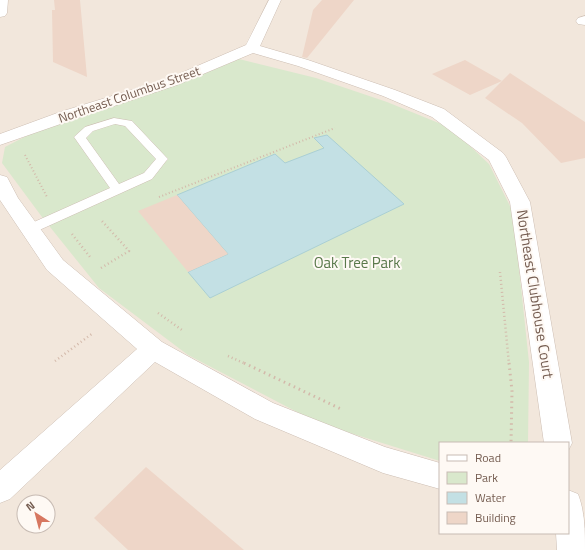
<svg xmlns="http://www.w3.org/2000/svg" width="585" height="550" font-family="'Titillium Web',sans-serif">
  <style>
    .residential { fill: #f2e7dc; fill-rule: evenodd }
    .green { fill: #d9e8cc }
    .water { fill: #c3e0e4; stroke: #aacfd4 }
    .building { fill: #eed6c8 }
    .lines { fill: none; stroke-linecap: round; stroke-linejoin: round }
    .service-casing { stroke: #cdbeb3; stroke-width: 1 }
    .minor-casing { stroke: #cdbeb3; stroke-width: 1 }
    .path-far2 { stroke: #d3b9aa; stroke-width: 2; stroke-dasharray: 1 2.5; stroke-linecap: butt }
    .path-far1 { stroke: #d3b9aa; stroke-width: 2.5; stroke-dasharray: 1 3; stroke-linecap: butt }
    .path { stroke: #d3b9aa; stroke-width: 3; stroke-dasharray: 1.5 4; stroke-linecap: butt }
    .service { fill: #fff; fill-rule: evenodd }
    .minor { fill: #fff; fill-rule: evenodd }
    .labels { text-anchor: middle; stroke-width: 4; stroke-linejoin: round; paint-order: stroke }
    .far-street-label { font-size: 13px; fill: #755d51; stroke: #fef9f4 }
    .park-label { font-size: 15px; fill: #5a794b; stroke: #fef9f4 }
    .street-label { font-size: 15px; fill: #755d51; stroke: #fef9f4 }
  </style>
  <rect width="100%" height="100%" fill="#fbf5ed"/>
  <!-- residential -->
  <path class="residential" d="M0,0H585V550H0ZM440,443H568V533H440ZM24,502H48V526H24Z"/>
  <!-- green -->
  <path class="green" d="M239,59L316,78L387,102L451,128L489,164L513,212L529,362L528,443H440V461L318,423L188,355L99,288L42,217L2,163L5,147L32,133L184,82Z"/>
  <!-- water -->
  <path class="water" d="M327,135L404,204L210,298L188,272L228,254L177,195L275,154L285,163L324,148L314,138Z"/>
  <!-- building -->
  <path class="building" d="M54,0H80L87,77L53,62L52,10H55Z
    M322,0H354L307,58L302,57L313,10Z
    M465,60L502,81L510,73L585,122V158L561,163L522,123L485,98L502,81L470,95L432,74Z
    M177,195L228,254L188,272L138,211Z
    M146,467L244,550H128L94,518Z"/>
  <g class="lines">
    <defs>
      <path id="service" d="M114,118L132,121L166,157L168,159L166,161L152,179L35,232L30,233L25,232L23,229L25,226L110,188L74,137L85,127ZM115,124L125,126L156,159L144,173L119,184L86,138L93,131Z"/>
      <path id="minor" d="M0,0H8L7,13L5,16L0,17Z
        M269,0H281L260,46L308,60L395,90L444,109L503,153L506,157L530,202L572,443L568,451V443H544L510,202L489,160L432,117L383,96L298,66L253,53L177,85L72,120L0,145V134L60,112L167,79L246,45Z
        M585,16V25L578,24L576,21L578,18Z
        M0,175L7,177L18,198L63,260L162,342L273,403L385,447L440,463V489L383,473L255,419L155,362L10,499L0,503V470L137,349L47,270L0,200Z
        M568,490L578,494C585,512 585,531 585,550H557L556,533H568Z"/>
    </defs>
    <!-- service casing -->
    <use href="#service" class="service-casing"/>
    <!-- minor casing -->
    <use href="#minor" class="minor-casing"/>
    <!-- path-far2 -->
    <path class="path-far2" d="M25,155L47,197
      M159,197L335,128"/>
    <!-- path-far1 -->
    <path class="path-far1" d="M72,234L90,257
      M101,268L129,251L102,221
      M500,272L509,364
      M158,313L182,330
      M228,356L246,364
      M55,361L93,333"/>
    <!-- path -->
    <path class="path" d="M244,363L341,409
      M509,363L512,391L511,443"/>
    <!-- service -->
    <use href="#service" class="service"/>
    <!-- minor -->
    <use href="#minor" class="minor"/>
  </g>
  <g class="labels">
    <!-- far-street labels -->
    <g class="far-street-label">
      <text transform="translate(129 94) rotate(-19)" y="5">Northeast Columbus Street</text>
    </g>
    <!-- park labels -->
    <g class="park-label">
      <text x="357" y="268">Oak Tree Park</text>
    </g>
    <!-- street labels -->
    <g class="street-label">
      <text transform="translate(535 294) rotate(81)" y="5">Northeast Clubhouse Court</text>
    </g>
  </g>
  <!-- legend -->
  <rect x="439" y="442" width="130" height="92" fill="#fef9f4" stroke="#c7bbb3"/>
  <rect x="447" y="455" width="20" height="6" fill="#ffffff" stroke="#c7bbb3"/>
  <text x="475" y="462" font-size="12" fill="#755d51">Road</text>
  <rect x="447" y="472" width="20" height="12" fill="#d9e8cc" stroke="#c7bbb3"/>
  <text x="475" y="482" font-size="12" fill="#755d51">Park</text>
  <rect x="447" y="492" width="20" height="12" fill="#c3e0e4" stroke="#c7bbb3"/>
  <text x="475" y="502" font-size="12" fill="#755d51">Water</text>
  <rect x="447" y="512" width="20" height="12" fill="#eed6c8" stroke="#c7bbb3"/>
  <text x="475" y="522" font-size="12" fill="#755d51">Building</text>
  <!-- north arrow -->
  <g transform="translate(36 514) rotate(324)"><circle r="19" fill="#fef9f4" stroke="#c7bbb3"/>
  <path d="M0-3L7 15L0 10L-7 15Z" fill="#d77760"/>
  <text y="-6" font-size="11" font-weight="bold" text-anchor="middle" fill="#755d51">N</text>
  </g>
</svg>
